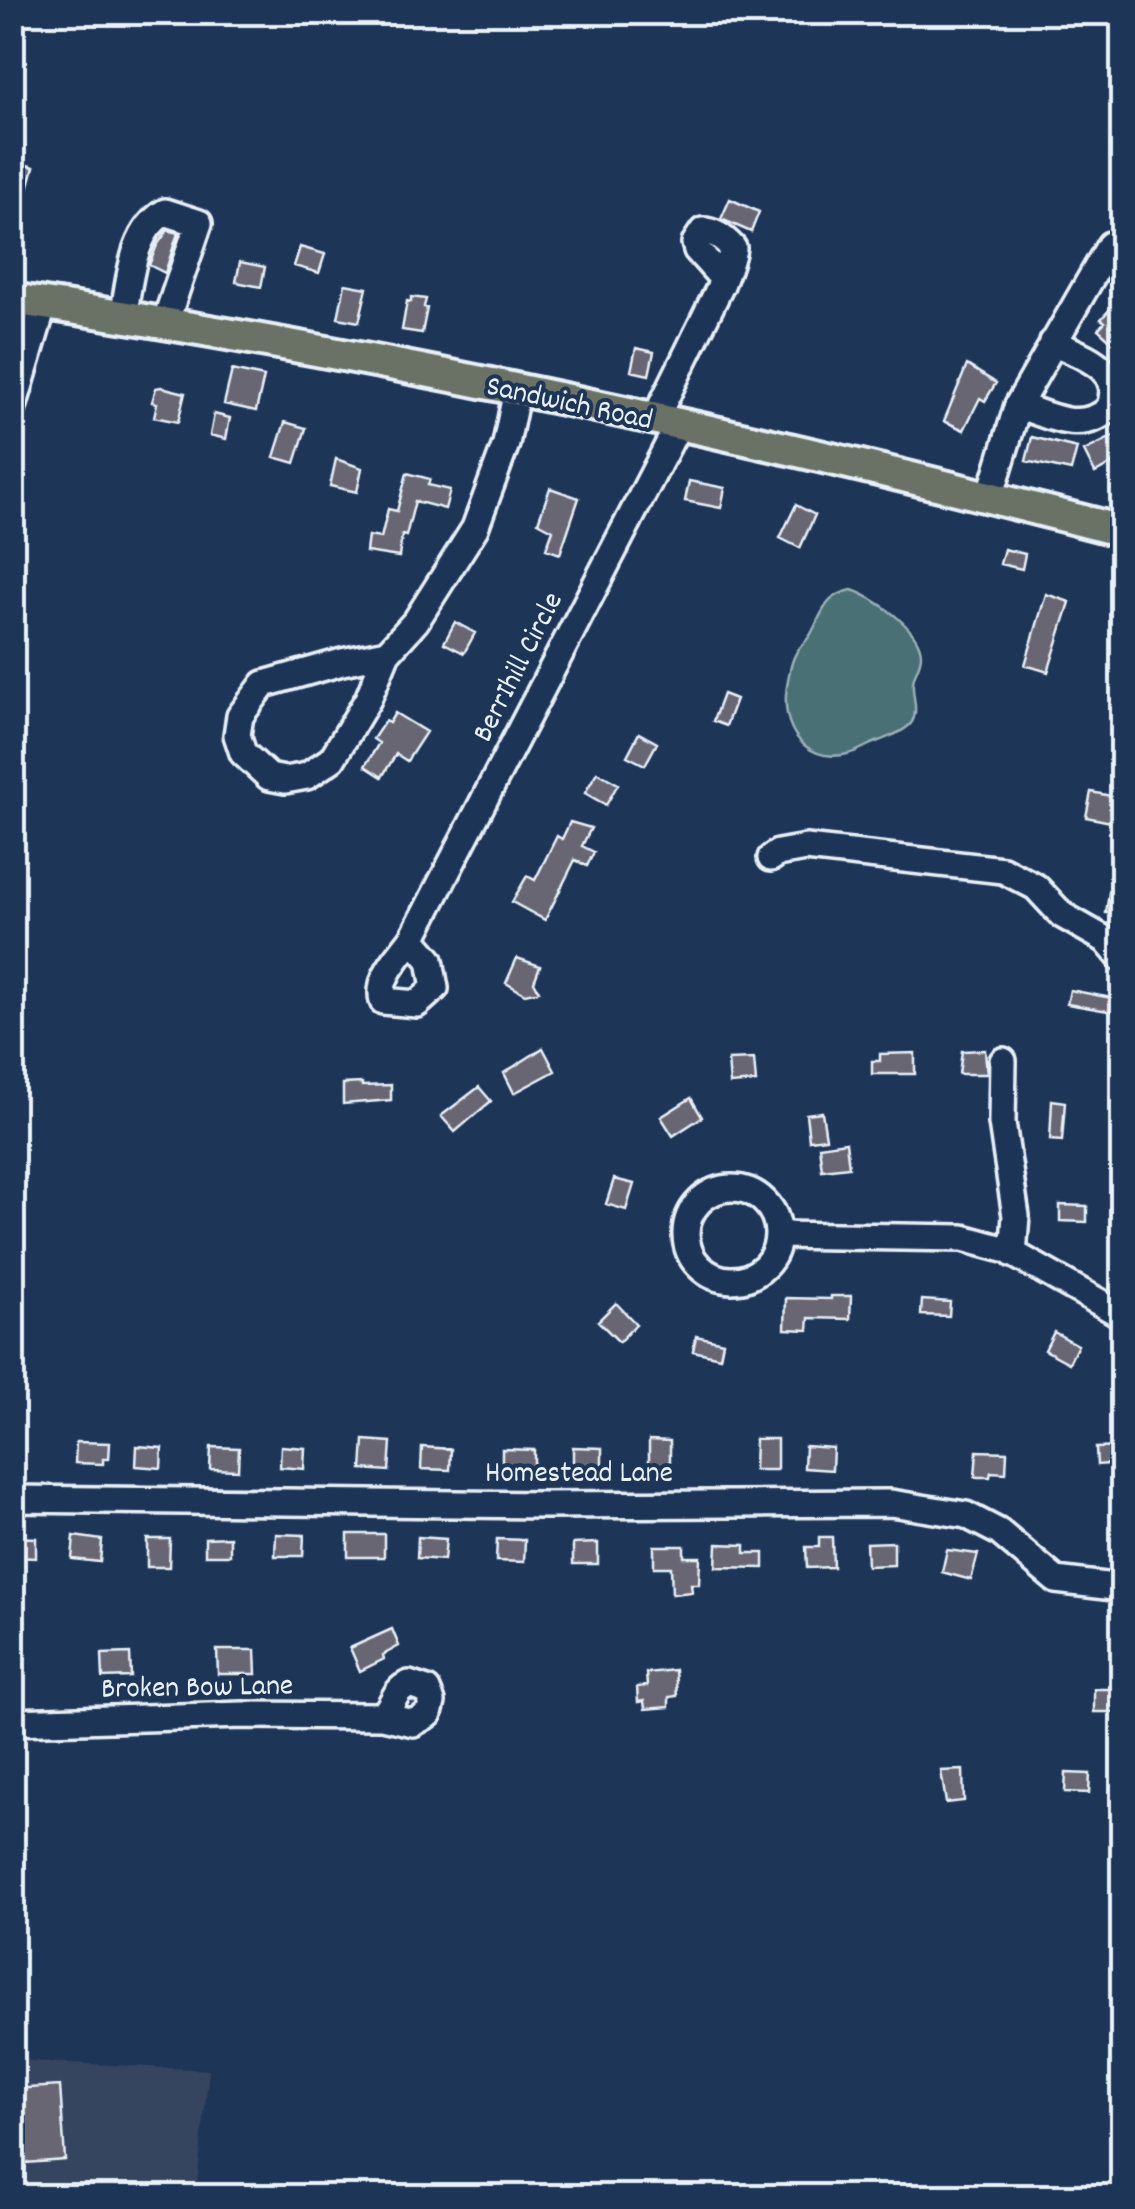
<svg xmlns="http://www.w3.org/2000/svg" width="1135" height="2209" font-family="Dekko,sans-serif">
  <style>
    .built { fill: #34445f }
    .green { fill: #4a7074; stroke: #99b0b6; stroke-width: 2.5 }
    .building { fill: #696673; stroke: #e8f1f8; stroke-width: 2.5 }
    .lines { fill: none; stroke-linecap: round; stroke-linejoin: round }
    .minor-casing { stroke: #e8f1f8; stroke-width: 32 }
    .major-casing { stroke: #e8f1f8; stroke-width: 38 }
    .minor { stroke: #1d3557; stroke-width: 25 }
    .major { stroke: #6b7165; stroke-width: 30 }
    .labels { text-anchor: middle; stroke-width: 8; stroke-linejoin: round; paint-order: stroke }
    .street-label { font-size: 30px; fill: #e8f1f8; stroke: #1d3557 }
  </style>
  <rect width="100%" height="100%" fill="#1d3557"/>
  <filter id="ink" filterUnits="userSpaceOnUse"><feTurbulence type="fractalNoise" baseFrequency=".01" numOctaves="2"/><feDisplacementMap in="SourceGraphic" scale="20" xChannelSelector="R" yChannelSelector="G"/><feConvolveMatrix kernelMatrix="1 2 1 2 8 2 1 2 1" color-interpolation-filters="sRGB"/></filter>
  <g filter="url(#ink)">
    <!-- built -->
    <path class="built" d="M13,2060L209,2070L196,2196H13Z"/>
    <!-- green -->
    <path class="green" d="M852,590C874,597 921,629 921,655C921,666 913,673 913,684C912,696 919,710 912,722C904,734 878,740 865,747C818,773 778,738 787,686C789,674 791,660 798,650C803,643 809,639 812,632C823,611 826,595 852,590Z"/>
    <!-- building -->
    <path class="building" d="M12,161L34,167L17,229L12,228Z
      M730,199L759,212L751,232L721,219Z
      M168,230L178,233L165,273L149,265L157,245Z
      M300,247L325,254L319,273L294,266Z
      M240,262L265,267L261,287L236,282Z
      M345,284L367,288L359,322L338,318Z
      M1122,296V351L1098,329L1105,322L1101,319Z
      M411,297L426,299L424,307L427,308L422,333L402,330L407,301L411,302Z
      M636,348L654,352L649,375L631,371Z
      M967,365L996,383L985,401L980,398L964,430L944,421Z
      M232,370L264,377L256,411L224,404Z
      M161,387L185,393L178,422L154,417L157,403L152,402L156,388Z
      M214,414L230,418L226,439L210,435Z
      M285,422L306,428L295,463L274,457Z
      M1122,432V459L1095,473L1084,451Z
      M1032,437L1077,448L1071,471L1026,461Z
      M336,459L362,468L357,492L330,486Z
      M407,473L430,479L428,485L450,490L445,509L415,501L406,536L402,535L399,557L366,552L368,536L381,538L388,509L397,511Z
      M689,481L725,488L721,508L685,501Z
      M550,488L579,498L560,554L546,549L553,530L538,522Z
      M796,505L815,515L800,548L780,538Z
      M1004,549L1025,554L1022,569L1000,564Z
      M1046,594L1070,602L1048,672L1025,665Z
      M455,622L475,633L464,653L444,643Z
      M723,694L736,699L726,726L713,721Z
      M395,713L426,732L407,761L396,754L382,777L365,766L379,743L373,739L385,721L389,723Z
      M639,733L657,743L645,765L627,756Z
      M597,772L618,784L606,805L585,793Z
      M1091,792L1116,797L1111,822L1086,817Z
      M570,822L591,828L582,846L594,852L587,866L575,860L545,920L512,902L527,876L535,880L557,836L562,839Z
      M1109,893L1122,894V915L1106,913Z
      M517,958L540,966L534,982L539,991L525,994L506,983Z
      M1070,990L1122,1000L1120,1013L1067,1004Z
      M543,1048L555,1071L514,1093L504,1073Z
      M985,1050L987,1074H959L962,1051Z
      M915,1053V1074H872V1061H880V1054Z
      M754,1059L756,1082L730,1084L728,1060Z
      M362,1083V1086L391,1085V1100L343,1104V1084Z
      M479,1087L491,1101L455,1132L441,1116Z
      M691,1098L702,1117L673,1136L661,1117Z
      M1052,1100L1065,1102L1062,1141L1050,1140Z
      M822,1112L826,1138L809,1140L806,1114Z
      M846,1142L849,1167L822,1170L819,1146Z
      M614,1179L634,1184L626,1210L606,1204Z
      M1060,1205L1087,1206V1222L1060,1221Z
      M831,1296H851L850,1319L809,1318L808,1330L785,1329L786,1298L831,1299Z
      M922,1300L950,1302L949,1316L921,1315Z
      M616,1303L636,1324L619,1342L598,1321Z
      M1054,1332L1078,1345L1069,1363L1045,1350Z
      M696,1336L723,1342L720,1357L693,1351Z
      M755,1439H777V1470H754Z
      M364,1440L391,1442L389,1471L362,1469Z
      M649,1440L670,1441V1469H649Z
      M76,1442L110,1443L109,1459H103V1464L75,1463Z
      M137,1446L162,1448L161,1468L136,1466Z
      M281,1446L305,1448L304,1469L280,1467Z
      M805,1446L833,1448L832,1470L804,1468Z
      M211,1447L239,1448L238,1470L210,1469Z
      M422,1447L451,1449L450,1470L421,1469Z
      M573,1447L602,1448V1470L573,1469Z
      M1122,1447V1463L1097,1465L1096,1448Z
      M502,1449L534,1450V1470H502Z
      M977,1451L1007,1452L1006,1473L991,1472L990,1477H975Z
      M276,1534L304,1535L303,1556H275Z
      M348,1534H384V1557H348Z
      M74,1536L102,1540L100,1562L72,1559Z
      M12,1537L36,1538V1558L12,1557Z
      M230,1537V1555H205V1538Z
      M418,1537L446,1539L444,1560L417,1558Z
      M819,1537H832L833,1567L807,1568L806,1547H819Z
      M147,1539H170L169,1567H147Z
      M497,1539L525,1540L524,1562L496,1561Z
      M894,1542V1565L867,1566L866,1543Z
      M598,1543V1564H573V1544Z
      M717,1544L745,1545V1553H764V1568L716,1567Z
      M654,1546H684V1557H700L699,1584H691L692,1592L672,1594L671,1567H654Z
      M947,1550L978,1554L971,1580L942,1572Z
      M392,1629L399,1646L383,1655L384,1659L360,1671L350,1648Z
      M217,1650H255L256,1674H218Z
      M130,1653L131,1677L103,1678L102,1654Z
      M675,1670L677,1696L669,1697V1707L645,1709L644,1701L638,1702L637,1687L647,1686L646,1673Z
      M1094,1689H1122V1712H1094Z
      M963,1770L964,1801L946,1803L941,1771Z
      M1066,1773L1090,1774L1089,1793L1065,1792Z
      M60,2086L65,2160L12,2164V2089Z"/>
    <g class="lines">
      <defs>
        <path id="minor" d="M123,317C130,282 131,232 165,212L199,223L165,323
          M1018,405C1049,416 1081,434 1109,409C1126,368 1082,356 1053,342
          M12,411L44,303
          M655,419L721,285C726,272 731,261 733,248C725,239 715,231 703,231L695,243L697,250L723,279
          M990,497L1018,405L1110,245
          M387,653L342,662L264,684L240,716L237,735L243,753L269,777L285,780L307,776L332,759L368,699L387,653L416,621L475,528L506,444L517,390
          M771,858L778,853L806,848L1003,870L1036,887L1062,915L1106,940L1122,959
          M412,939L430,960L435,988L417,1004L383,1001C377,977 398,958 412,939L679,424
          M1003,1061L1002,1123L1016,1216L1013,1254
          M686 1234a46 46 0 1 1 92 0a46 46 0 1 1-92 0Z
          M778,1235L963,1238L1007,1250L1122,1315
          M12,1499L544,1505L891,1503L966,1515L999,1532L1056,1580L1122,1588
          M409,1684L427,1690L432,1702L429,1714L413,1723L382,1716C394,1706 393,1690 409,1684Z
          M12,1722L243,1715L382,1716"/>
        <path id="major" d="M12,299C386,355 757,436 1122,531"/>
      </defs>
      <!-- minor casing -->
      <use href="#minor" class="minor-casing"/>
      <!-- major casing -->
      <use href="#major" class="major-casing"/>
      <!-- minor -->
      <use href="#minor" class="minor"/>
      <!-- major -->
      <use href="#major" class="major"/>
    </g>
  </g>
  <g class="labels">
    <!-- street labels -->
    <g class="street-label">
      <text transform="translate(570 401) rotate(12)" y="10">Sandwich Road</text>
      <text transform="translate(516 666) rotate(-63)" y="10">BerrIhill Circle</text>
      <text x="579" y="1481">Homestead Lane</text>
      <text transform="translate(197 1685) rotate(-1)" y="10">Broken Bow Lane</text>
    </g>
  </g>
  <!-- margin -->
  <rect width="1135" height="2209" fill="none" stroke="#1d3557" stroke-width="50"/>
  <rect x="25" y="25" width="1085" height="2159" fill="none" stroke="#e8f1f8" stroke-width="4" filter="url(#ink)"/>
</svg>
